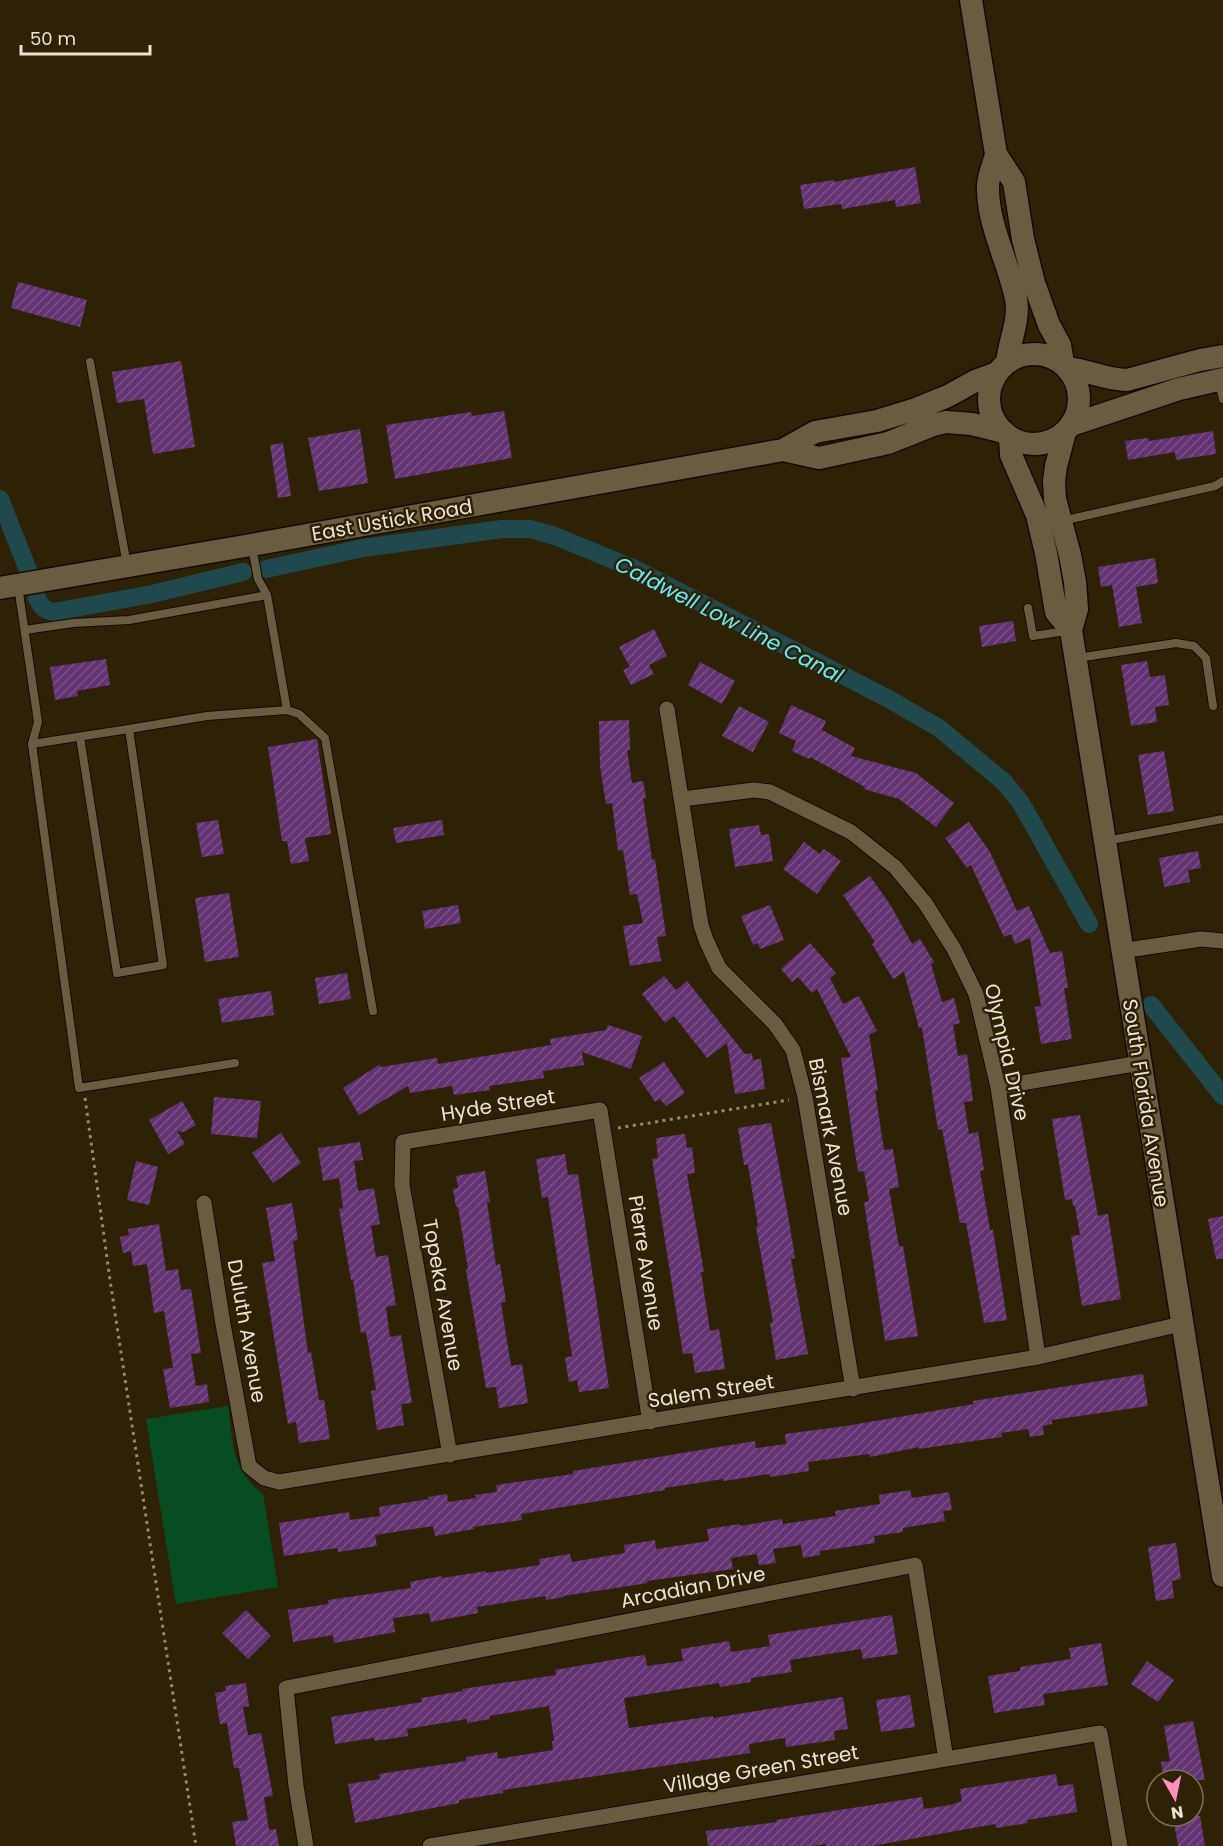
<svg xmlns="http://www.w3.org/2000/svg" width="1223" height="1846" font-family="Poppins,sans-serif">
  <style>
    .park { fill: #074d23 }
    .lines { fill: none; stroke-linecap: round; stroke-linejoin: round }
    .canal { stroke: #20494e; stroke-width: 18 }
    .building { fill: url(#building-hatch) }
    .lane-casing { stroke: #160a00; stroke-width: 10 }
    .street-casing { stroke: #160a00; stroke-width: 17 }
    .secondary-casing { stroke: #160a00; stroke-width: 25 }
    .path { stroke: #938974; stroke-width: 3; stroke-dasharray: 3 4.5; stroke-linecap: butt }
    .lane { stroke: #6a5c41; stroke-width: 8 }
    .street { stroke: #6a5c41; stroke-width: 15 }
    .secondary { stroke: #6a5c41; stroke-width: 22 }
    .labels { text-anchor: middle; stroke-width: 5; stroke-linejoin: round; paint-order: stroke }
    .street-label { font-size: 20px; fill: #ebe3d4; stroke: #2e2206 }
    .water-label { font-size: 21px; font-style: italic; fill: #67ebfb; stroke: #2e2206 }
  </style>
  <defs>
    <pattern id="building-hatch" width="6" height="6" patternUnits="userSpaceOnUse" patternTransform="scale(1.5)"><rect width="6" height="6" fill="#633272"/><path d="M-1 1l2-2M0 6l6-6M5 7l2-2" fill="none" stroke="#7a5085"/></pattern>
  </defs>
  <rect width="100%" height="100%" fill="#2e2206"/>
  <!-- park -->
  <path class="park" d="M228,1406C233,1442 231,1470 263,1494L278,1587L176,1604L146,1419Z"/>
  <g class="lines">
    <!-- canal -->
    <path class="canal" d="M0,499L28,570
      M266,569L363,548L502,529H530L555,536L635,569L887,698L939,728L1004,782L1021,803L1089,924
      M37,598C41,607 44,610 54,612L152,594L243,572
      M1151,1005L1223,1096"/>
  </g>
  <!-- building -->
  <path class="building" d="M915,167L921,203L896,207L895,200L842,209L841,204L804,209L800,185L834,180V182Z
    M18,282L87,300L80,327L11,308Z
    M181,361L195,447L153,454L144,399L117,403L112,372Z
    M504,411L512,458L395,479L386,425L471,412L472,416Z
    M360,429L368,483L319,491L308,438Z
    M1213,431L1216,454L1176,460L1175,452L1128,460L1125,441L1148,438L1149,441Z
    M283,443L291,496L278,498L270,445Z
    M1155,558L1158,583L1136,587L1142,623L1119,627L1112,585L1101,587L1098,567Z
    M1013,621L1016,641L982,647L979,626Z
    M654,629L667,656L649,665L654,674L631,685L623,670L630,667L619,647Z
    M106,659L110,685L77,691L78,696L55,700L50,667Z
    M1147,661L1150,677L1165,675L1169,705L1155,707L1157,722L1131,726L1121,665Z
    M700,662L735,681L722,704L688,685Z
    M791,705L826,721L822,730L855,748L851,756L916,773L954,803L936,827L899,799L864,789L865,787L810,757L809,759L792,751L796,741L779,733Z
    M739,706L769,722L753,752L722,736Z
    M629,720L630,750H627L632,783L643,781L646,798H643L652,860L655,859L666,936L657,937L661,961L630,966L623,926L643,923L637,894L630,895L623,850L618,851L612,803L606,804L600,766L599,721Z
    M317,739L331,834L305,838L309,861L291,864L287,841H282L268,747Z
    M1164,751L1174,811L1148,815L1138,755Z
    M218,820L224,854L202,857L196,823Z
    M442,820L444,835L396,843L393,828Z
    M969,822L990,852L1017,911L1029,906L1050,953L1062,951L1068,988H1064L1072,1039L1041,1044L1035,1007L1041,1006L1030,938L1015,944L1011,934L1004,937L971,865L967,868L945,838Z
    M759,825L761,835L769,834L773,861L735,867L729,829Z
    M804,842L820,854L824,849L841,861L817,894L783,869Z
    M1198,851L1201,868L1188,870L1190,882L1164,887L1159,858Z
    M870,876L891,906L912,944L920,939L934,962L931,964L942,1002L954,998L960,1023L953,1025L958,1056L967,1054L973,1101L964,1102L969,1134L978,1132L984,1170L980,1171L990,1230H993L1007,1320L984,1323L966,1223H960L942,1129L938,1130L922,1028H919L904,972L893,979L872,944L875,942L843,895Z
    M229,893L239,957L205,962L195,898Z
    M458,905L461,923L425,929L422,911Z
    M770,905L784,940L760,949L758,943L753,945L741,916Z
    M810,943L836,973L830,978L843,1004L859,996L877,1031L869,1035L878,1090L875,1091L884,1150L893,1149L899,1187L889,1189L899,1246H903L918,1336L885,1341L864,1202L869,1201L864,1171L858,1172L841,1058L851,1057L817,989L812,993L798,977L792,982L781,969Z
    M347,973L351,999L319,1004L315,978Z
    M664,976L676,990L687,981L745,1054L752,1053L753,1060L761,1059L765,1089L735,1094L727,1043L707,1058L674,1016L665,1023L642,994Z
    M271,991L274,1015L222,1023L218,999Z
    M608,1025L642,1036L631,1069L582,1052L584,1065L543,1071L544,1078L489,1086L490,1090L454,1095L452,1086L410,1093L408,1086L359,1115L343,1088L379,1065L381,1067L437,1058L438,1064L503,1053L551,1045L550,1039L606,1030Z
    M664,1062L685,1093L666,1106L660,1099L655,1102L639,1078Z
    M214,1097L261,1101L257,1138L211,1134Z
    M182,1101L196,1125L184,1132L177,1131L185,1144L168,1154L149,1120Z
    M1080,1115L1098,1216L1108,1214L1121,1299L1082,1306L1071,1236L1080,1235L1075,1206H1073L1072,1199L1065,1200L1052,1119Z
    M771,1123L789,1221L795,1258L791,1259L808,1354L776,1360L770,1323L773,1322L756,1227L758,1226L748,1165H744L738,1128Z
    M281,1133L301,1163L273,1183L252,1153Z
    M685,1134L687,1148L692,1147L695,1173L687,1174L704,1272H701L710,1331L719,1329L725,1369L695,1373L692,1353L683,1354L652,1159L658,1158L656,1138Z
    M360,1142L363,1160L354,1161L358,1191L374,1188L380,1224L371,1226L376,1257L388,1255L396,1305L386,1307L390,1337L401,1335L412,1403L401,1404L404,1425L377,1430L371,1391L376,1390L366,1332L361,1333L353,1280H351L339,1209L343,1208L339,1178L323,1181L318,1148Z
    M565,1154L568,1175L578,1174L609,1388L579,1392L577,1380L569,1382L565,1358L572,1356L548,1197L542,1198L536,1159Z
    M136,1161L158,1167L149,1205L127,1200Z
    M485,1171L490,1202H487L496,1265L500,1264L506,1302L501,1303L511,1366L522,1364L528,1403L499,1408L496,1387L486,1388L466,1270L468,1269L458,1207H456L453,1189L458,1188L456,1176Z
    M292,1203L298,1240L293,1241L308,1353L311,1352L319,1400H324L330,1439L299,1443L296,1422L288,1424L262,1263L275,1261L266,1208Z
    M1223,1216V1259H1216L1208,1219Z
    M159,1224L166,1271L178,1269L181,1290L191,1289L201,1353L191,1354L196,1386L207,1384L209,1402L170,1408L163,1369L173,1368L164,1311L154,1313L147,1264L133,1266L131,1251L123,1253L120,1237L129,1235L128,1229Z
    M1143,1374L1148,1406L1052,1420V1424L1043,1426L1044,1435L1030,1437L1028,1429L1001,1433L1002,1437L919,1449V1447L870,1457L869,1454L808,1462L809,1471L770,1477L769,1474L724,1481L723,1479L665,1488V1490L521,1514L522,1520L473,1527L474,1529L435,1536L433,1526L375,1535L377,1546L338,1552L337,1548L284,1556L279,1523L349,1512L350,1520L380,1516L379,1507L429,1499L428,1497L447,1494L448,1502L476,1498L475,1495L497,1492L496,1485L573,1474V1471L755,1441L756,1448L786,1444L785,1434L846,1426L974,1404L973,1401Z
    M910,1490L912,1498L949,1492L952,1510L943,1511L945,1521L903,1528V1532L874,1536L875,1543L820,1551V1555L803,1558L801,1545L773,1549L776,1563L759,1565L757,1554L731,1558L733,1569L647,1581L648,1583L563,1596L564,1597L546,1600L545,1596L477,1607L478,1613L431,1622L429,1613L393,1618L395,1632L352,1640L334,1643L333,1635L293,1642L288,1610L328,1604V1600L411,1588L410,1582L442,1576V1578L486,1571V1573L540,1565L539,1559L570,1554L572,1562L625,1553L624,1545L655,1540L656,1549L709,1541L707,1529L740,1524V1526L782,1519L783,1524L836,1516L835,1511L880,1504L879,1495Z
    M1176,1543L1181,1579L1172,1581L1174,1598L1156,1601L1148,1547Z
    M246,1610L271,1636L248,1659L222,1633Z
    M892,1615L898,1654L863,1659L861,1649L790,1660L792,1672L751,1678V1682L720,1687L719,1683L624,1698L629,1728L713,1716V1718L843,1697L848,1729L834,1731L835,1740L786,1747L785,1738L749,1744L750,1753L503,1790V1793L459,1800V1803L355,1823L348,1784L380,1779L379,1774L466,1761V1757L497,1752L498,1759L553,1750L552,1741H554L549,1706L489,1716L490,1719L467,1723V1719L407,1729L408,1736L375,1741L374,1738L335,1744L331,1717L422,1702L421,1698L463,1691L462,1689L556,1675L555,1670L629,1657L645,1655L647,1666L683,1661L681,1649L729,1641L731,1652L770,1646L768,1635Z
    M1101,1643L1108,1685L1043,1694L1045,1705L994,1713L988,1676L1020,1671V1667L1071,1659L1069,1648Z
    M1147,1661L1174,1680L1158,1702L1131,1684Z
    M246,1683L249,1706L243,1707L248,1735L261,1733L273,1796L264,1797L269,1830L276,1829L279,1846H236L232,1822L248,1820L239,1768H234L227,1723L220,1724L215,1693L226,1691L225,1686Z
    M910,1695L915,1727L881,1732L876,1700Z
    M1193,1721L1205,1780H1164L1161,1762L1170,1761L1164,1726Z
    M1056,1774L1058,1786L1073,1784L1077,1812L1027,1820L1028,1823L996,1828L995,1824L872,1846H826V1844L812,1846H708L706,1831L777,1822L776,1820L922,1797L924,1809L950,1805L962,1801L960,1789Z
    M1173,1816H1200L1205,1846H1178Z"/>
  <g class="lines">
    <defs>
      <path id="lane" d="M90,362L127,565
        M1219,382L1223,399
        M1062,521L1215,486L1223,481
        M252,547L258,579L267,595L287,710L299,714L325,738L373,1011
        M18,586L38,722L32,744L79,1088L235,1063
        M1028,608L1033,636L1066,631
        M25,630L73,623L129,620L267,595
        M1077,658L1176,643L1194,646L1206,658L1213,706
        M129,729L207,716L287,710
        M32,744L129,729L163,965L117,973L80,737
        M1106,841L1223,819"/>
      <path id="street" d="M667,709L701,925L706,940L719,968L775,1024L793,1050L805,1097L853,1389
        M682,799L754,790L770,792L851,832L895,867L925,903L954,949L976,994L998,1087L1038,1357
        M1121,951L1201,939L1223,941
        M998,1087L1140,1063
        M204,1203L223,1324L249,1466L264,1478L279,1482L1038,1357L1181,1324
        M450,1455L402,1185L403,1142L600,1110L650,1422
        M306,1846L296,1786L286,1688L915,1565L946,1759
        M430,1846L1100,1733L1120,1846"/>
      <path id="secondary" d="M971,0L996,154L1014,182L1023,239L1034,283L1049,325L1060,345L1063,363
        M996,154C994,164 988,176 988,186C987,224 1009,263 1016,299C1020,321 1009,341 1007,363
        M989 399a45 45 0 1 1 90 0a45 45 0 1 1-90 0Z
        M1067,368C1088,370 1106,380 1127,380L1200,360L1223,356
        M1071,425L1179,389L1223,379
        M1065,432L1056,466L1054,481L1055,499L1070,555L1075,582L1077,609L1071,630L1223,1576
        M1010,437L1011,455L1037,515L1046,553L1056,612L1071,630
        M783,450L819,458L888,443L933,425L946,422L972,424L1004,432
        M0,588L251,545L783,450L815,432L877,421L916,409L948,396L975,381L997,373"/>
    </defs>
    <!-- lane casing -->
    <use href="#lane" class="lane-casing"/>
    <!-- street casing -->
    <use href="#street" class="street-casing"/>
    <!-- secondary casing -->
    <use href="#secondary" class="secondary-casing"/>
    <!-- path -->
    <path class="path" d="M85,1098L110,1280L196,1846
      M618,1128L789,1100"/>
    <!-- lane -->
    <use href="#lane" class="lane"/>
    <!-- street -->
    <use href="#street" class="street"/>
    <!-- secondary -->
    <use href="#secondary" class="secondary"/>
  </g>
  <g class="labels">
    <!-- street labels -->
    <g class="street-label">
      <text transform="translate(392 520) rotate(-10)" y="7">East Ustick Road</text>
      <text transform="translate(1007 1052) rotate(77)" y="7">Olympia Drive</text>
      <text transform="translate(1146 1103) rotate(81)" y="7">South Florida Avenue</text>
      <text transform="translate(498 1105) rotate(-9)" y="7">Hyde Street</text>
      <text transform="translate(831 1137) rotate(79)" y="7">Bismark Avenue</text>
      <text transform="translate(646 1263) rotate(81)" y="7">Pierre Avenue</text>
      <text transform="translate(443 1295) rotate(80)" y="7">Topeka Avenue</text>
      <text transform="translate(247 1331) rotate(80)" y="7">Duluth Avenue</text>
      <text transform="translate(711 1391) rotate(-9)" y="7">Salem Street</text>
      <text transform="translate(693 1587) rotate(-11)" y="7">Arcadian Drive</text>
      <text transform="translate(761 1769) rotate(-10)" y="7">Village Green Street</text>
    </g>
    <!-- water labels -->
    <g class="water-label">
      <text transform="translate(729 620) rotate(27)" y="7">Caldwell Low Line Canal</text>
    </g>
  </g>
  <!-- north arrow -->
  <g transform="translate(1175 1798) rotate(171)"><circle r="28" fill="#2e2206" stroke="#7a6f58" stroke-width="1.5"/>
  <path d="M0-4.5L10 22L0 15L-10 22Z" fill="#fe8ebd"/>
  <text y="-9" font-size="16" font-weight="bold" text-anchor="middle" fill="#ebe3d4">N</text>
  </g>
  <!-- scale -->
  <path d="M21 45v9h129v-9" fill="none" stroke="#ebe3d4" stroke-width="3"/>
  <text x="30" y="45" font-size="18" fill="#ebe3d4" stroke="#2e2206" stroke-width="4.5" paint-order="stroke">50 m</text>
</svg>
